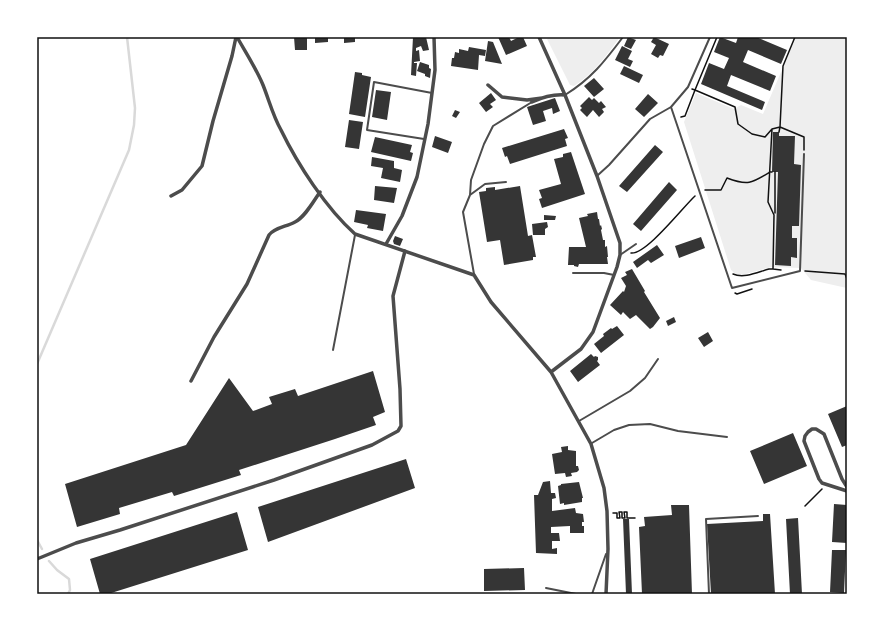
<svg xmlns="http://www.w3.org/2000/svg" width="884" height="631" font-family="'IBM Plex Serif',serif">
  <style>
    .green { fill: #eee }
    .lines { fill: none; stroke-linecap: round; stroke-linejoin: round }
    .stream { stroke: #d9d9d9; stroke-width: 2.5 }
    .building { fill: #353535 }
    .path { stroke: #111; stroke-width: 1.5 }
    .service { stroke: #4c4c4c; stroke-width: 2 }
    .minor { stroke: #4c4c4c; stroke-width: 3.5 }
    .neatline { fill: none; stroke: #111; stroke-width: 1.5 }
  </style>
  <rect width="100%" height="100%" fill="#fff"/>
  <!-- green -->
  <path class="green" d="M551,37H620C607,55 593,74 574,86L570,85L547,39Z
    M796,37H847V288L811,280L801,268L771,267L742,275C737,275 734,273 731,270L684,122L696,93L734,109L741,105L763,114Z"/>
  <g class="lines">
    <!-- stream -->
    <path class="stream" d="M37,364L129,150L134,125L135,108L127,37
      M37,540L42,549
      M49,561L57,570L69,579L70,590L68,594"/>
  </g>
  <!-- building -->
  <path class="building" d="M294,37H307V50H295Z
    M315,37H328V42L315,43Z
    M344,37H355V42L344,43Z
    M413,37H426L429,50L423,51L421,46L416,48V51L419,50L420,61L414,62V63H417L416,76L411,75Z
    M498,37H509L511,41L519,37H523L527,46L506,55Z
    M628,37L636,40L631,49L624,46Z
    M654,37L669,44L663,56L660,55L658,58L651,54L656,45L651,42Z
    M720,37L736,43L738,37H756L787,50L781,64L748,50L743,62L776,76L770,91L731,75L727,86L765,102L762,110L701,84L709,63L724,69L729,58L714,52Z
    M488,41L493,42L502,64L485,61Z
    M622,46L632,51L628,59L633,61L630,67L615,60Z
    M469,47L486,50L485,56L479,55L478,70L451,66L452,58H454L455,52L459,53V49L468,51Z
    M420,62L429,65V68L431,69L430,78L425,76V74L417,71Z
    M624,66L643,75L639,83L620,74Z
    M355,72L362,73V75L371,77L365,117L349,114Z
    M594,78L604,89L594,97L584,86Z
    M376,90L391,92L387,120L372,117Z
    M491,93L496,100L490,104L493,107L486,112L479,103Z
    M648,94L658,103L644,117L635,109Z
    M589,97L592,100L594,98L599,103L601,101L606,107L602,109L604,112L599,117L593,110L587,117L580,110L582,108L580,106Z
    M555,98L560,111L553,114L552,108L543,111L546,121L533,125L527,107Z
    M455,110L460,112L456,118L452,116Z
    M349,120L363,122L359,149L345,147Z
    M564,129L568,138L565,139L567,146L510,164L507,156L505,157L502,148Z
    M773,132H779V136H795L794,164L801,165L799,226H792V238H797V258L791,257V266L775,265L778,172H772Z
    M435,136L452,142L448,153L432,147Z
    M375,137L412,145L410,152L413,153L411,161L371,152Z
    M655,145L663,152L627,192L619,186Z
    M571,152L585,194L542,208L539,199L542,198L539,190L561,184L554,159L563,157V154Z
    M372,157L394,161V168L402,170L400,182L381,178L383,168L371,166Z
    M669,182L677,190L641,231L633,224Z
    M375,186L397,188L394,203L374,200Z
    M520,186L528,236L532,235L536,257H533V260L504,265L500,240L487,242L479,192L486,191V188L495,187V190Z
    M356,210L386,214L383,231L367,228L368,225L354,222Z
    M597,212L598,219H599L600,226L601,225L602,229L601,230L603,240H605V247L607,246L608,257H607L608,264H579L578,267L574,266V265H568L569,247H586L579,218L588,216L587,214Z
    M544,215L556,216L555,220H544Z
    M547,222L548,227L545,229V235H533L532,224Z
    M395,236L403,239L400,246L394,244L393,241Z
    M701,237L705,248L679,258L675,246Z
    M657,245L664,255L651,263L648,260L637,268L633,262Z
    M632,269L645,291L644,292L660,318L653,327L650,329L636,315L630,319L623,312L621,315L610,305L623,291L624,292L626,286L621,278L627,275L625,272Z
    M674,317L676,322L668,326L666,321Z
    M617,326L624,335L601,353L594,344L604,336L603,334L611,328L612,329Z
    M708,332L713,341L704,347L698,338Z
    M591,354L594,357L595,356L598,357V360L597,361L600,365L578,382L570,371Z
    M373,371L385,412L373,417L376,425L335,439L239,470L241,475L174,496L172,492L119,508L120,514L77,527L65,484L186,445L229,378L253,411L272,404L269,397L295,389L298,396Z
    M847,406V445L842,447L828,414Z
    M793,433L807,466L764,484L750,451Z
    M568,446V450L576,451V466H578L579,470L577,472L571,473L572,476L566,477L565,473L555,474L552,454L562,452L561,447Z
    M406,459L415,488L268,542L258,507Z
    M550,481L551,493H555L556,498L552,499V511L575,508L576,513L583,514L584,522H582V526H584V533H570V526L551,527V533H559L560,541H552V549L557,548V554L536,553L534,495H538L543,482Z
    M579,482L583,498H582V502L564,505V503L560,504L558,486L561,485V484Z
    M834,504L847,505V543L832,542Z
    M671,505H689L692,594H642L639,527L645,526L644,517L672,515Z
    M237,512L248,550L108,594H100L90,559Z
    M763,514H770L775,594H711L707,524L763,521Z
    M798,518L802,594H790L786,519Z
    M623,519H629L632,594H626Z
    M832,550H846L844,593L830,592Z
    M524,568L525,590L484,591V569Z"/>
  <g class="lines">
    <!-- path -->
    <path class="path" d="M717,37L695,90L735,107L738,124L752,134L765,137L772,129L780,127L783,66L795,37
      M681,117L685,116L695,90L692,89
      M772,129L768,202L774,215L773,269L781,270
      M779,132L780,127L804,137V150
      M705,190H721L727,178C748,186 752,183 770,172H772
      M775,213V172
      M631,253C646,255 683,207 695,196
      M805,271L845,274L847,279
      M733,274C744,279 758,272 769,269H773
      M735,293L737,294L752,289
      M805,506L822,489
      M613,513H617V518H620L619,512H622V518H625L624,512H627V518H635"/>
    <!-- service -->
    <path class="service" d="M565,95C591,79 605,61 623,37
      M671,107L732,288L800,271L804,154
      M424,139L367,130L374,82L432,93
      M598,175L609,165L650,119L671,107L688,87L710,37
      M470,195L485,184L506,182
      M620,255L636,244
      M573,273H604L614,275
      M474,274L463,212L470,195L471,180L484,144L493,126L532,102
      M333,350L355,235
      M579,421L630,391L645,378L658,359
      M592,443L614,430L629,425L650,424L678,431L727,437
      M546,588L576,594
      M592,594L606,554
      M709,594L706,519L758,516"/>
    <!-- minor -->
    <path class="minor" d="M237,37C246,53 256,68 263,85C269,100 273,116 281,130C298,165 326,208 355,234L474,275L491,302L551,372L591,444L604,488L607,511L608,549L606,594
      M539,37L565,95L597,176L620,243V255L617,267L593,332L581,349L551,372
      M488,85L502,97L527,100L542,98
      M532,102C543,97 553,94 565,95
      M171,196L182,190L202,166L213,121L232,56L236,37
      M386,244L402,216L417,177L428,124L435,70L434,37
      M191,381L214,337L247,284L269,235C275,227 286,227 295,222C305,217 313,202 320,192
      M847,487L842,479L824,434L816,429H812L808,432L805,436L804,441L819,479L822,483L847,491
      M37,559L76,543L120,530L274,480L372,445L398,431L401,426L400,389L393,296L405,251"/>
  </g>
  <!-- border -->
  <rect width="884" height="631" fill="none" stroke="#ffffff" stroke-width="76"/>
  <rect x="38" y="38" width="808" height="555" class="neatline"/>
</svg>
